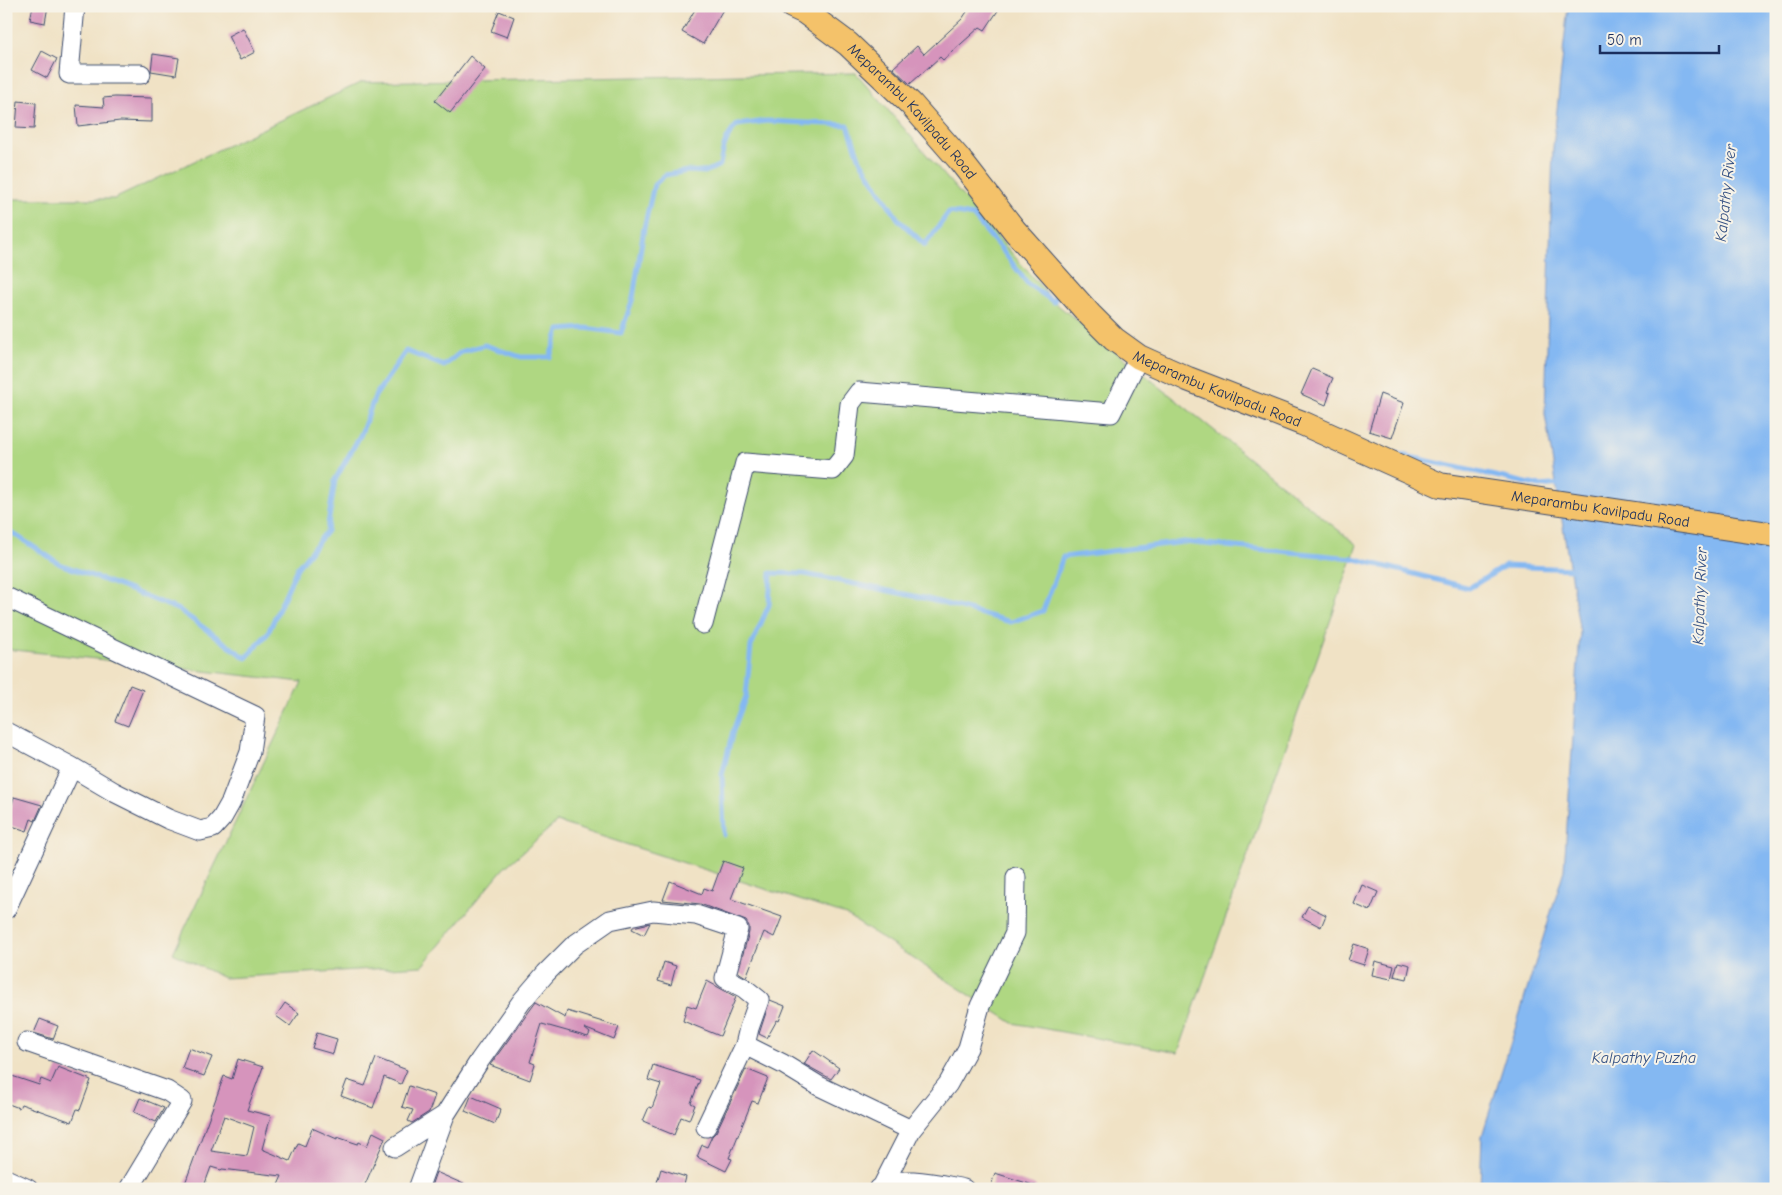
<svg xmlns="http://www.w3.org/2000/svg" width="1782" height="1195" font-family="'Comic Neue',sans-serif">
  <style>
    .green { fill: #afd782; stroke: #658370 }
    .water { fill: #84b8f2; stroke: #5074a8 }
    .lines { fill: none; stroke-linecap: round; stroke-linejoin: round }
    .stream { stroke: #84b8f2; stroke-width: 5 }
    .building { fill: #d694bc; fill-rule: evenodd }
    .minor-casing { stroke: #3b4a6d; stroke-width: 21 }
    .major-casing { stroke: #3b4a6d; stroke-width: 26 }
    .minor { stroke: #fff; stroke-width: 19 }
    .major { stroke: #f4c26a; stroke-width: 24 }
    .labels { text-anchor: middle; stroke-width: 4; stroke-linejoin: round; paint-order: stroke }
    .street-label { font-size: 15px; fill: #1b2f5e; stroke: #f7f3e8 }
    .water-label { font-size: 16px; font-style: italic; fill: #355183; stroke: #f7f3e8 }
  </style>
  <rect width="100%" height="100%" fill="#f7f3e8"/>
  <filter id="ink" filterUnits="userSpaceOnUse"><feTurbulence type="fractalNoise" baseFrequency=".02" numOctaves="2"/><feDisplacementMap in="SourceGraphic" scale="10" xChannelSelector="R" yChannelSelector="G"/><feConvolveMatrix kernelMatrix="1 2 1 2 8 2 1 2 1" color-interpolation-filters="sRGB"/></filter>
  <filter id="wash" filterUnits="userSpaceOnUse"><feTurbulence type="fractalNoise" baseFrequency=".0096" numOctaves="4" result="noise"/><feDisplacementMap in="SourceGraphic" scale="20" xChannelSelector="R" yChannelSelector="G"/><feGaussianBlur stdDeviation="1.12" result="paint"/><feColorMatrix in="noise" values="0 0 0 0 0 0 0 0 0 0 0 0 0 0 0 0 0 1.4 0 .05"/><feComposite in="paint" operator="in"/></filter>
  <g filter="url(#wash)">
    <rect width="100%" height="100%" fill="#f0e2c5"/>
    <!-- green -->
    <path class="green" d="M856,73L1054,302L1357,545L1178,1053L1013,1023L846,915L557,822L503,869L422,966L224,978L173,953L302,682L6,649V199H114L362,82Z"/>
    <!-- water -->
    <path class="water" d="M1568,6H1776V1189H1480L1482,1136L1564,870L1580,633L1545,414L1553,147Z"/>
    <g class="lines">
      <!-- stream -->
      <path class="stream" d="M1397,454L1540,486L1562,484
        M6,529L60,564L125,588L179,610L246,658L268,633L297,568L327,531L335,480L361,434L375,396L406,351L444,366L461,352L485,345L521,357H550L559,330L585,328L621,333L633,298L644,228L654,185L665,175L688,171L705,172L720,165C723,148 725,138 737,125L767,121L848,125L860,160L898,219L925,245L949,212L973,216L1003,251L1028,284L1054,302L1058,290
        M724,835L722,775L733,731L746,696L751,646L769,605L771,573L805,574L924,598L1011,622L1043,611L1063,557L1184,542L1352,558L1469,588L1505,566L1574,569"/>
    </g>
    <g id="blocks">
      <!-- building -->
      <path class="building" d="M33,6H48L45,23L30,20Z
        M697,6H725L703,44L682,32Z
        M971,6H1001L985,30L980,27L943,60L940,57L910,84L893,68L917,46L924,54L962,19Z
        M499,11L514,17L507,37L491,31Z
        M243,28L255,52L240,60L228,36Z
        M42,51L57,59L47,78L32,70Z
        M153,54L179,58L176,75L151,71Z
        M470,56L485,69L450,113L435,101Z
        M115,97L152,98V122L120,121L78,126L76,105L104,107L103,98Z
        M18,101L36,103L34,129L16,128Z
        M1312,369L1333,378L1327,392L1330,393L1326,405L1301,394Z
        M1380,394L1404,403L1392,438L1369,431Z
        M130,685L143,690L128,726L115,721Z
        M14,797L42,805L35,821L31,819L27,831L6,824Z
        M723,861L743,868L731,899L782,917L774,937L764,932L746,977L738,972L749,932V926L746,921L700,904L663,900L670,881L702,894L704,888L712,891Z
        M1362,885L1378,892L1370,911L1354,904Z
        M1308,906L1326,915L1321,927L1302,917Z
        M650,923L644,935L632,929L633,927Z
        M1354,944L1369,949L1364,965L1348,960Z
        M1375,961L1394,966L1391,979L1372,975Z
        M664,962L676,966L671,985L658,981Z
        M1398,962L1410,965L1407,979L1394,976Z
        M707,981L736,997L720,1036L683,1021L687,1005L696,1008Z
        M770,1000L785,1006L779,1021L777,1020L767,1038L759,1034Z
        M536,1002L565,1018L567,1011L619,1027L614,1040L584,1028L590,1033L588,1037L542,1024L530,1062L535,1064L530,1080L490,1065Z
        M285,1003L299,1013L290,1026L276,1016Z
        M40,1019L58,1026L53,1039L34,1033Z
        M317,1033L337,1039L333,1054L312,1048Z
        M189,1048L212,1057L204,1076L182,1068Z
        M813,1050L839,1068L831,1079L804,1064Z
        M376,1058L407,1070L401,1084L384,1077L373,1108L341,1096L347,1080L365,1086Z
        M238,1059L263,1067L247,1110L271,1116L262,1149L290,1161L298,1143L305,1146L312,1128L337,1139V1137L358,1144L359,1142L367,1146L373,1132L385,1138L363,1189H287L278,1185L282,1176L222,1169L221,1170L211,1167L203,1189H183L224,1076L232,1079ZM224,1116L254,1127L247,1156L211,1151Z
        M653,1065L700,1080L691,1103L695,1105L689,1120L681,1117L674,1135L657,1128V1127L643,1121L649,1107L652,1108L661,1084L648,1080Z
        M58,1067L91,1080L80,1110L77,1109L72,1122L21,1104L19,1108L6,1103V1074L39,1085L41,1079L51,1083Z
        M746,1069L768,1078L758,1103L752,1101L729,1158L732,1159L726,1171L697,1157L702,1145L707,1147L712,1136L716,1132Z
        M409,1086L435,1095L429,1112L412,1123L408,1121L413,1110L402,1107Z
        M471,1096L501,1109L495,1124L465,1111Z
        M140,1098L164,1108L156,1122L134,1112Z
        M661,1169L686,1177L683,1189H655Z
        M436,1172L475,1189H430Z
        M995,1173L1036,1186V1189H990Z"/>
    </g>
  </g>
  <g filter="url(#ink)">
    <use href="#blocks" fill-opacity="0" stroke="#3b4a6d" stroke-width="1"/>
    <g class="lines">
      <defs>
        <path id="minor" d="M75,6L69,74H141
          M6,597L255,716L250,752L231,802L222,818L213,828L200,831L168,819L114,792L72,767L6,909
          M703,624L745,463L833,470L844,456L850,404L859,392L1111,413L1139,357
          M6,732L72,767
          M27,1042L167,1091L182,1101L129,1189
          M706,1127L745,1045
          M395,1147L445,1115
          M6,1179L28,1189
          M883,1185L911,1130L948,1084L968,1048L980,1006L1015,933L1016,877
          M418,1189L445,1115L480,1060L522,1001L546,973L574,945L610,920L653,911L696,915L738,929L725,978L744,988L759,1000L749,1028L745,1045L783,1064L819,1086L911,1130
          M879,1189C896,1173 942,1185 964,1189"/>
        <g id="major">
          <path id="s1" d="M792,6L805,12L848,44L911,104L959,159L1015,231L1090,315L1114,339L1139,357L1188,379L1302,423L1440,485L1776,535"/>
        </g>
      </defs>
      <!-- minor casing -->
      <use href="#minor" class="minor-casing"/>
      <!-- major casing -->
      <use href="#major" class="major-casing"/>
      <!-- minor -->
      <use href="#minor" class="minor"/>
      <!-- major -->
      <use href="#major" class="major"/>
    </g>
  </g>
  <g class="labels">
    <!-- street labels -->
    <g class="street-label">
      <text dy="5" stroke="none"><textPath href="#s1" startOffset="161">Meparambu Kavilpadu Road</textPath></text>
      <text dy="5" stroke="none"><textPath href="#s1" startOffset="581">Meparambu Kavilpadu Road</textPath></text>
      <text dy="5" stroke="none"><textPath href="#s1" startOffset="986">Meparambu Kavilpadu Road</textPath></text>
    </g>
    <!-- water labels -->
    <g class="water-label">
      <text transform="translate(1725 193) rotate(-84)" y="6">Kalpathy River</text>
      <text transform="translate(1699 596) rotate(-88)" y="6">Kalpathy River</text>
      <text x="1644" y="1063">Kalpathy Puzha</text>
    </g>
  </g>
  <!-- margin -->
  <rect width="1782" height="1195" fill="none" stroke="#f7f3e8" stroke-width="25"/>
  <!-- scale -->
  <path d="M1600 45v8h119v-8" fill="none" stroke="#1b2f5e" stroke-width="2.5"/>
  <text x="1607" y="45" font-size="15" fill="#1b2f5e" stroke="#f7f3e8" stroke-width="4" paint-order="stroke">50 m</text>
</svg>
